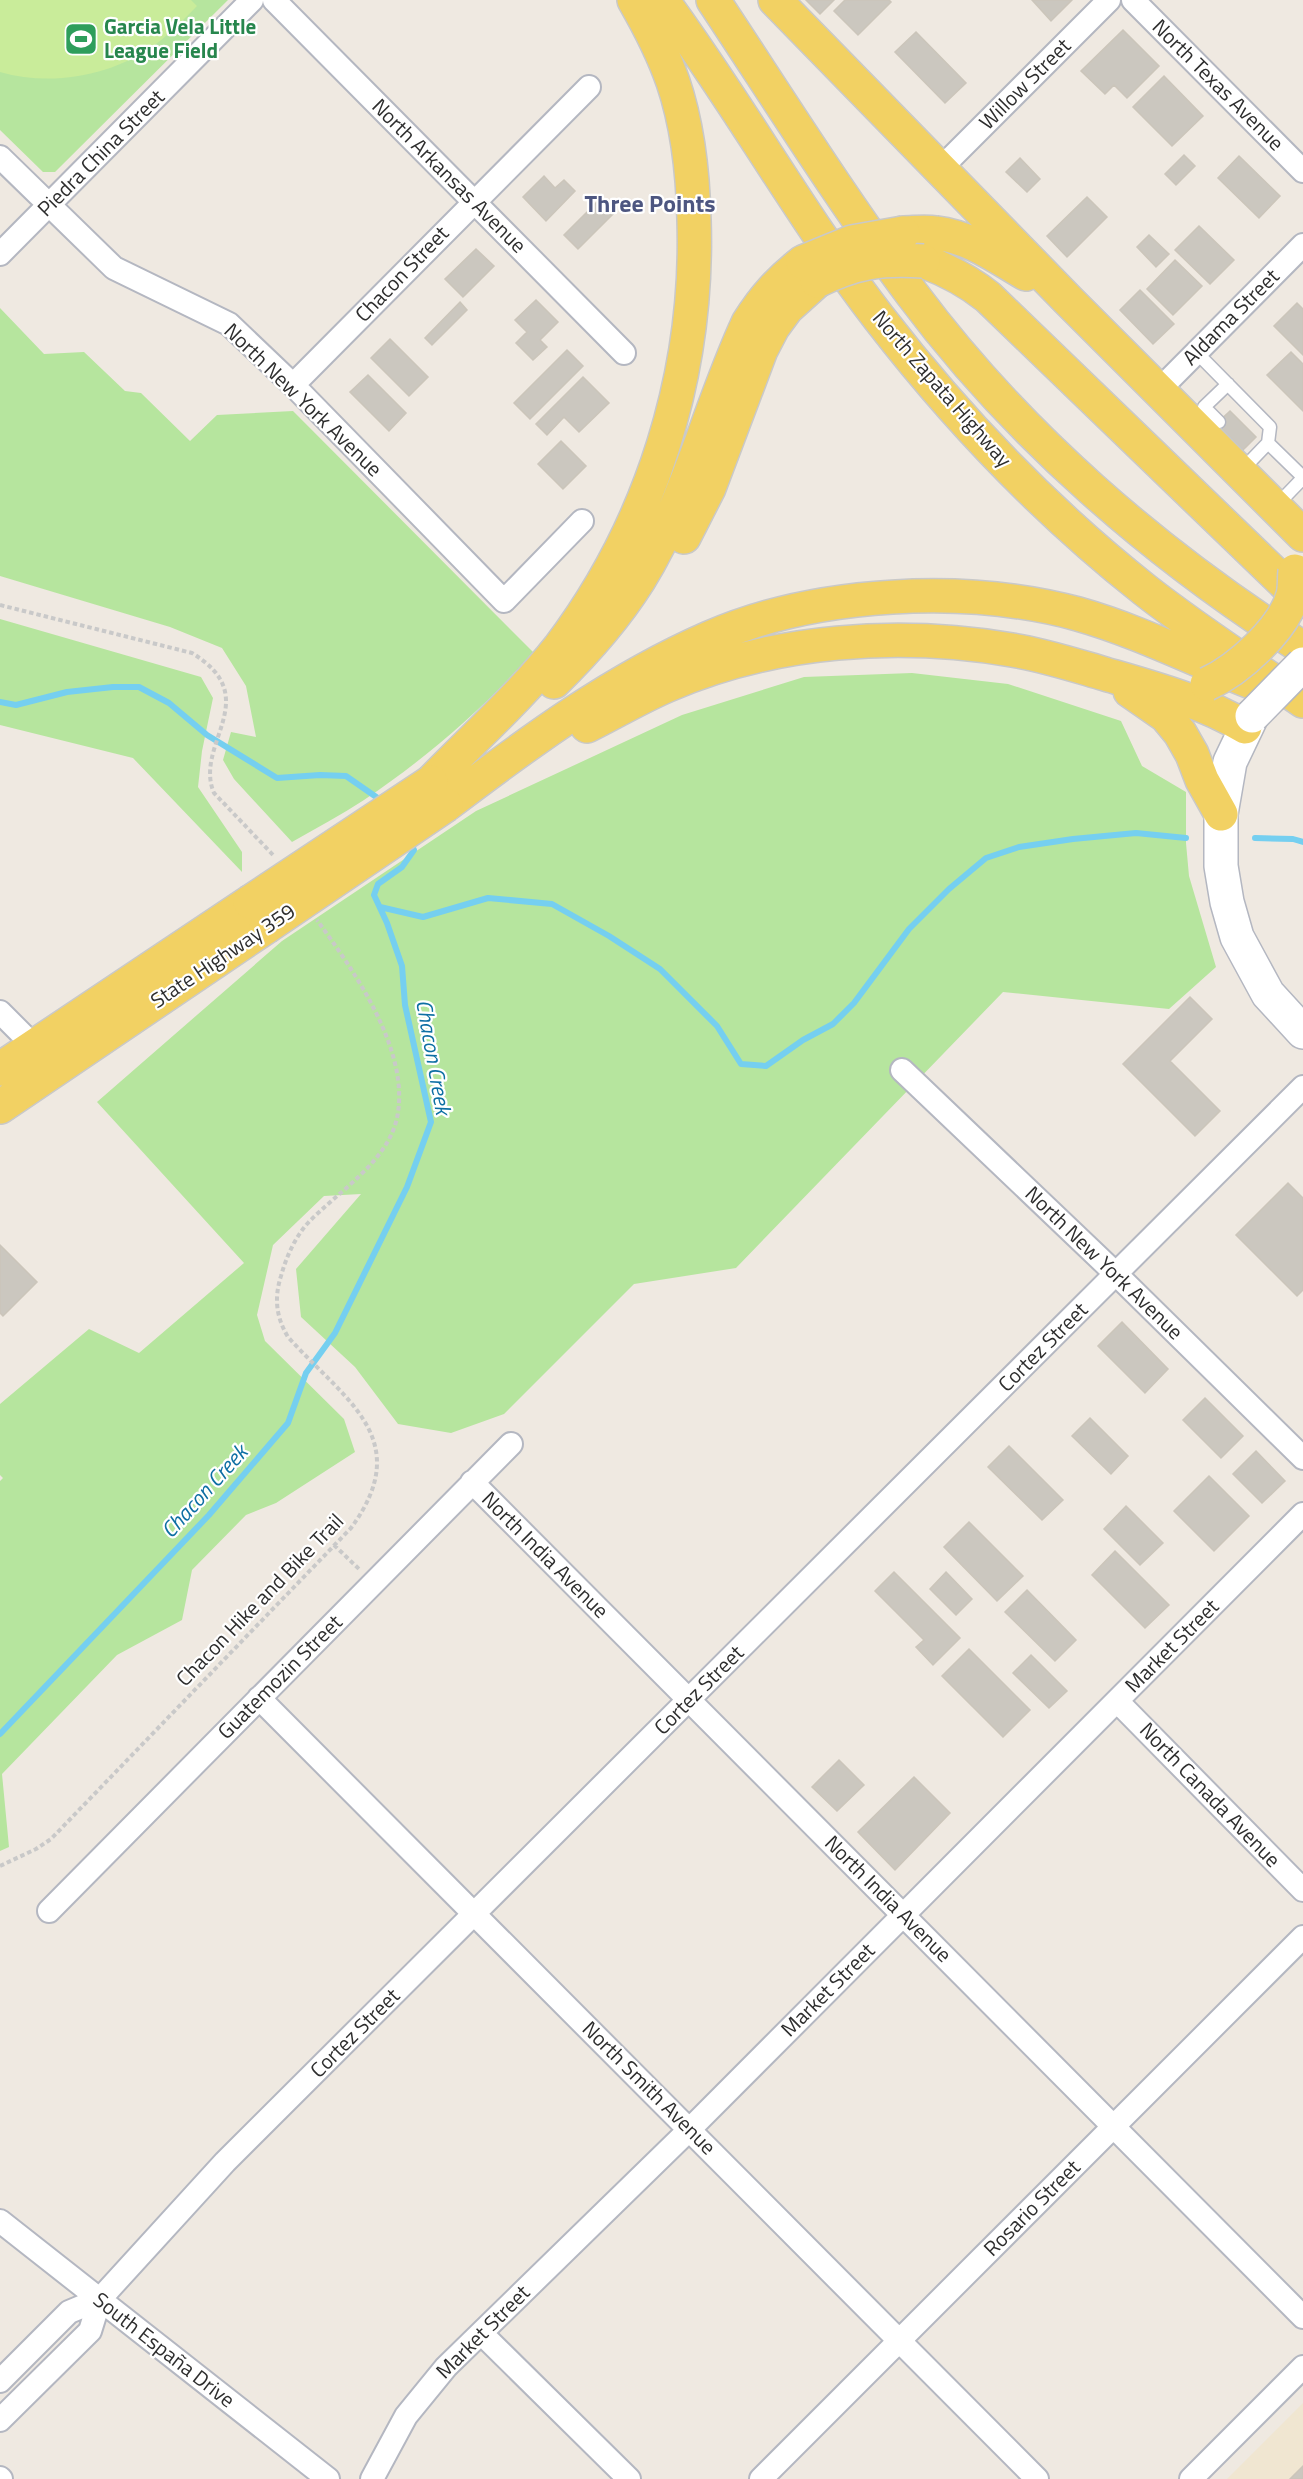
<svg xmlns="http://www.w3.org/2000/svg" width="1303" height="2479" font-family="'Titillium Web',sans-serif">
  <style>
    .education { fill: #f0e6d1 }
    .green { fill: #b6e59e }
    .pitch { fill: #c9ec9a }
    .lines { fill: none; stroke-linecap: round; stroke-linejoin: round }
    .stream { stroke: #75cff0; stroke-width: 6 }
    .building { fill: #cbc7bf; stroke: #cbc5ba; stroke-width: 1.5 }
    .lane-casing { stroke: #b4b7c1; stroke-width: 15 }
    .street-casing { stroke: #b4b7c1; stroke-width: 26 }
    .secondary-casing { stroke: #b4b7c1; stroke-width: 36 }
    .primary-casing { stroke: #c9c9c9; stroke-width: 36 }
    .path { stroke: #c9c9c9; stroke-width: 4; stroke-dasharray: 4.5 3; stroke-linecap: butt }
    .lane { stroke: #fff; stroke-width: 12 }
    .street { stroke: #fff; stroke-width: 22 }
    .secondary { stroke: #fff; stroke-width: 33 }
    .primary { stroke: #f2d163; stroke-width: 33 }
    .secondary-bridge-casing { stroke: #b4b7c1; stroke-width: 36; stroke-linecap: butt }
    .primary-bridge-casing { stroke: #c9c9c9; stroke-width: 36; stroke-linecap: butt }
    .secondary-bridge { stroke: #fff; stroke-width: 33 }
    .primary-bridge { stroke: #f2d163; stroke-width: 33 }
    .labels { text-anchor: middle; stroke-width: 4.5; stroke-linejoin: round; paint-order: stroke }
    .leisure-label { font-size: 21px; font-weight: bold; fill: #27864d; stroke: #fff; text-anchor: start }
    .street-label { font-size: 21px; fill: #2e2e2e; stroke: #fff }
    .water-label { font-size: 22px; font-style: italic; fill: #0d6fa3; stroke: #fff }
    .quarter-label { font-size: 24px; font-weight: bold; fill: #4d5680; stroke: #fff }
  </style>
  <rect width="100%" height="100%" fill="#efe9e1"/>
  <!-- education -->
  <path class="education" d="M1303,2403V2479H1227Z"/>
  <!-- green -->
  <path class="green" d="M0,0H228L55,172H43L0,130Z
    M0,308L44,354L84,352L125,391L141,393L190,441L217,415L293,411L533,652C485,708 425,759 364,800C341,815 316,828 292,842L234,779L223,760L231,732L256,737L246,686L222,648L170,627L0,576Z
    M0,619L201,677L213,698L202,751L198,787L242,852V872L133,758L0,725Z
    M912,673L1008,684L1121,721L1142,766L1186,792V843L1189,876L1216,967L1169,1009L1003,992L736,1268L634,1284L504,1414L451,1433L398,1424L355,1367L301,1317L296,1269L361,1194L324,1196L273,1245L257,1315L265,1341L344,1419L355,1452L276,1503L246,1515L192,1570L182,1620L117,1655L2,1774L9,1847L0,1851V1481L3,1478L0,1475V1404L89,1329L139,1353L244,1263L97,1102L282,941L476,811L682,715L804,677Z"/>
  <!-- pitch -->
  <path class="pitch" d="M0,0H191L197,6C184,19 171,33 156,44C112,76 52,87 0,72Z"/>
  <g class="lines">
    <!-- stream -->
    <path class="stream" d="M0,702L16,705L67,692L113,687H139L169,703L207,735L277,778L320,775L346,776L382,801
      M1255,838L1293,839L1303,842
      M380,907L423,917L488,898L552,904L609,936L660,969L717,1026L741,1064L766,1066L803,1040L833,1024L854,1003L909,929L949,889L986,858L1019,847L1073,839L1136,833L1186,838
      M0,1734L209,1515L288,1423L306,1373L335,1333L407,1187L431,1122L405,1005L402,966L387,923L374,895L378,884L402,867L414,850L410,840"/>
  </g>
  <!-- building -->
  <path class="building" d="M806,0H834L820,14Z
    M845,0H889L891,2L858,35L834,11Z
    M1032,0H1072L1051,21Z
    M1123,30L1159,66L1127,98L1114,85L1105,94L1081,71Z
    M916,32L966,83L945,103L895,52Z
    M1164,76L1203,116L1172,146L1133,107Z
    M1184,155L1195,166L1176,185L1165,174Z
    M1239,156L1280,196L1259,218L1218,178Z
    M1020,158L1040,179L1027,192L1006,172Z
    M544,176L555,188L564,180L575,191L546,221L523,197Z
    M1087,197L1107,217L1067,257L1047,236Z
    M601,198L615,212L578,249L564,235Z
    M1199,226L1234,260L1210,284L1175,250Z
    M1149,235L1169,254L1156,267L1137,247Z
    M476,249L494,266L463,297L445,279Z
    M1175,260L1202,286L1173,315L1147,289Z
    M1140,290L1174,324L1153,344L1120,310Z
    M536,300L558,322L540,340L547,347L533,360L516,343L527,332L515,320Z
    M460,302L467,310L432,345L425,338Z
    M1297,303L1303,309V355L1274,326Z
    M390,339L428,377L409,396L371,358Z
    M567,350L583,366L530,419L514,403Z
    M1291,352L1303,364V411L1267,375Z
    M368,375L406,413L389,431L350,392Z
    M583,377L609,403L579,432L564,417L547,435L536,424Z
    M1230,411L1256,437L1242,451L1216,424Z
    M561,441L586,466L563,489L538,464Z
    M1190,997L1212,1019L1170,1061L1220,1111L1195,1136L1123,1064Z
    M1288,1183L1303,1198V1290L1297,1296L1236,1235Z
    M0,1245L37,1282L3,1316L0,1313Z
    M1122,1322L1168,1369L1145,1393L1098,1346Z
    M1205,1398L1243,1436L1221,1458L1183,1420Z
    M1090,1418L1128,1456L1111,1474L1072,1436Z
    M1009,1446L1063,1500L1042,1520L988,1467Z
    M1256,1451L1285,1481L1262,1503L1233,1474Z
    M1209,1476L1249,1516L1214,1551L1174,1511Z
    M1126,1506L1163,1543L1140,1565L1104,1529Z
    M969,1522L1023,1576L997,1601L944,1547Z
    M1115,1551L1169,1605L1145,1628L1092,1575Z
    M894,1572L960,1638L933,1665L916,1647L924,1640L875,1591Z
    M946,1572L972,1599L956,1615L930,1589Z
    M1027,1590L1076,1640L1055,1661L1005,1612Z
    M969,1649L1030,1710L1003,1737L942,1676Z
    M1031,1655L1067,1691L1049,1708L1013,1673Z
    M839,1760L864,1785L837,1811L812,1787Z
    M914,1777L950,1813L895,1870L858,1832Z
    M1303,2466V2479H1290Z"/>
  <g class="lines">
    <defs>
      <path id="lane" d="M1196,352L1270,427L1268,443
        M1219,422L1204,407L1228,384
        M1241,471L1268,443L1303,477
        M1275,507L1303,478"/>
      <path id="street" d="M274,0L624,353
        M1133,0L1303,171
        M0,157L114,268L229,324L293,385L504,601L582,521
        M940,169L1109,0
        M0,254L252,0
        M293,385L589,87
        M1159,390L1303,245
        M0,1012L34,1046
        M902,1070L1116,1274L1303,1458
        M472,1482L1303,2317
        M259,1698L1037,2479
        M1117,1701L1303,1890
        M49,1911L511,1444
        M0,2221L328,2479
        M481,2333L629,2479
        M0,2381L69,2312L100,2299
        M0,2420L90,2331L100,2299L225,2162L1303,1087
        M0,2478L1,2479
        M372,2479L406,2416L446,2367L690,2129L1303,1514
        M761,2479L1303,1937
        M1191,2479L1303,2367"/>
      <path id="secondary" d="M1252,716L1230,762L1221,814V866L1227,902L1237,937L1268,994L1303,1032"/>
      <path id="primary" d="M662,0C738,103 801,217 879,318C957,419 1045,511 1145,590C1196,630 1250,665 1303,701
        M713,0C778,98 841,199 912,294C1017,435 1155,554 1303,648
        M775,0L1068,300L1303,535
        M903,233C913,233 925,231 936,233C970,237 997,257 1026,274
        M923,261C947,270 968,281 988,297L1303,601
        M684,537L709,488L761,350L773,327L787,308L817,281
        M554,682C586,651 615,618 639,580C688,501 709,407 748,323C764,297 780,280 803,262
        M1130,691L1166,716L1180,733L1192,754L1202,780L1221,814
        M587,726C613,713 640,697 668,685C774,639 899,631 1012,650C1044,655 1074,665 1105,674C1153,688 1202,701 1245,727
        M431,782C474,738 521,696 559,648C652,525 699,373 694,220C693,174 688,126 673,82C663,53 649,26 634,0
        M446,805C529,742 613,680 709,638C816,591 967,584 1078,614C1138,631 1193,659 1251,682
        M0,1069L250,902
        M0,1107L266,927"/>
    </defs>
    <!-- lane casing -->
    <use href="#lane" class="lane-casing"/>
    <!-- street casing -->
    <use href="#street" class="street-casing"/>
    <!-- secondary casing -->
    <use href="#secondary" class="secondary-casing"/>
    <!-- primary casing -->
    <use href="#primary" class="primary-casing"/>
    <!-- path -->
    <path class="path" d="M0,605L192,653C266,698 193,744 214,793L275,857
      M334,1545L359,1569
      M0,1866L36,1849L51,1839L351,1528C417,1438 343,1399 288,1337C276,1317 274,1298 281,1276C286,1258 294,1239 307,1224C337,1192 387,1163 397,1118C411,1051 354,971 317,920"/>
    <!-- lane -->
    <use href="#lane" class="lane"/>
    <!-- street -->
    <use href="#street" class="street"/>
    <!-- secondary -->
    <use href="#secondary" class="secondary"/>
    <!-- primary -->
    <use href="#primary" class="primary"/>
    <defs>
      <path id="secondary-bridge" d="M1252,716L1303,664"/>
      <path id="primary-bridge" d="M803,262L852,242L903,233
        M817,281C855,262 882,258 923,261
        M1207,684C1238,670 1284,629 1293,595C1295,588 1294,579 1295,571
        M250,902L431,782
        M266,927L446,805"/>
    </defs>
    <!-- secondary-bridge casing -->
    <use href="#secondary-bridge" class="secondary-bridge-casing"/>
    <!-- primary-bridge casing -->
    <use href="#primary-bridge" class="primary-bridge-casing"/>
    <!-- secondary-bridge -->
    <use href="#secondary-bridge" class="secondary-bridge"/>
    <!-- primary-bridge -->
    <use href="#primary-bridge" class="primary-bridge"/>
  </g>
  <!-- icons -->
  <defs>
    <symbol id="stadium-square" viewBox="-11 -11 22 22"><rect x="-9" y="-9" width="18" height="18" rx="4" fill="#2e9e5b" stroke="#fff"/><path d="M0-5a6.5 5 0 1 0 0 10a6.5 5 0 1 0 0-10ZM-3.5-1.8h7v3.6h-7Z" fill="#fff"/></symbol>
  </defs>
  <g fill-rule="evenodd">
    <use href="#stadium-square" x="62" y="20" width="38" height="38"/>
  </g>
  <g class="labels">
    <!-- leisure labels -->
    <g class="leisure-label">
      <text x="104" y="34">Garcia Vela Little<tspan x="104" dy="24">League Field</tspan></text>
    </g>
    <!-- street labels -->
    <g class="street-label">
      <text transform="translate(1025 84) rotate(-45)" y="7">Willow Street</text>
      <text transform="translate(1218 85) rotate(45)" y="7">North Texas Avenue</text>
      <text transform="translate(101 153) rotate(-45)" y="7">Piedra China Street</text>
      <text transform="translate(449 176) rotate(45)" y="7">North Arkansas Avenue</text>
      <text transform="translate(402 274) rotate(-46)" y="7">Chacon Street</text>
      <text transform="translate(1231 317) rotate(-45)" y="7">Aldama Street</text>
      <text transform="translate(942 389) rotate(49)" y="7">North Zapata Highway</text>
      <text transform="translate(303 400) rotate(44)" y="7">North New York Avenue</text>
      <text transform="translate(223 956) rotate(-34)" y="7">State Highway 359</text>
      <text transform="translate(1104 1263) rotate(44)" y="7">North New York Avenue</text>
      <text transform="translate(1043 1347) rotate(-45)" y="7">Cortez Street</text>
      <text transform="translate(545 1555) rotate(45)" y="7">North India Avenue</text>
      <text transform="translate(260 1600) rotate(-46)" y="7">Chacon Hike and Bike Trail</text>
      <text transform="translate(1172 1646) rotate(-45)" y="7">Market Street</text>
      <text transform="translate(280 1677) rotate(-45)" y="7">Guatemozin Street</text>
      <text transform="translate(699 1690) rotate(-45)" y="7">Cortez Street</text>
      <text transform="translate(1210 1795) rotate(46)" y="7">North Canada Avenue</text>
      <text transform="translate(888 1899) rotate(45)" y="7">North India Avenue</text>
      <text transform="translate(828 1990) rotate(-45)" y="7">Market Street</text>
      <text transform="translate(355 2033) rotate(-45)" y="7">Cortez Street</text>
      <text transform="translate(649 2088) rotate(45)" y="7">North Smith Avenue</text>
      <text transform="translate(1032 2208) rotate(-45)" y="7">Rosario Street</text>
      <text transform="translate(483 2332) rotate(-45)" y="7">Market Street</text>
      <text transform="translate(164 2350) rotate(38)" y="7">South España Drive</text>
    </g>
    <!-- water labels -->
    <g class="water-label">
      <text transform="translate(434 1057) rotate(80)" y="8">Chacon Creek</text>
      <text transform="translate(204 1491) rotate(-48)" y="8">Chacon Creek</text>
    </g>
    <!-- quarter labels -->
    <g class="quarter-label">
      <text x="650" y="212">Three Points</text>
    </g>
  </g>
</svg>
